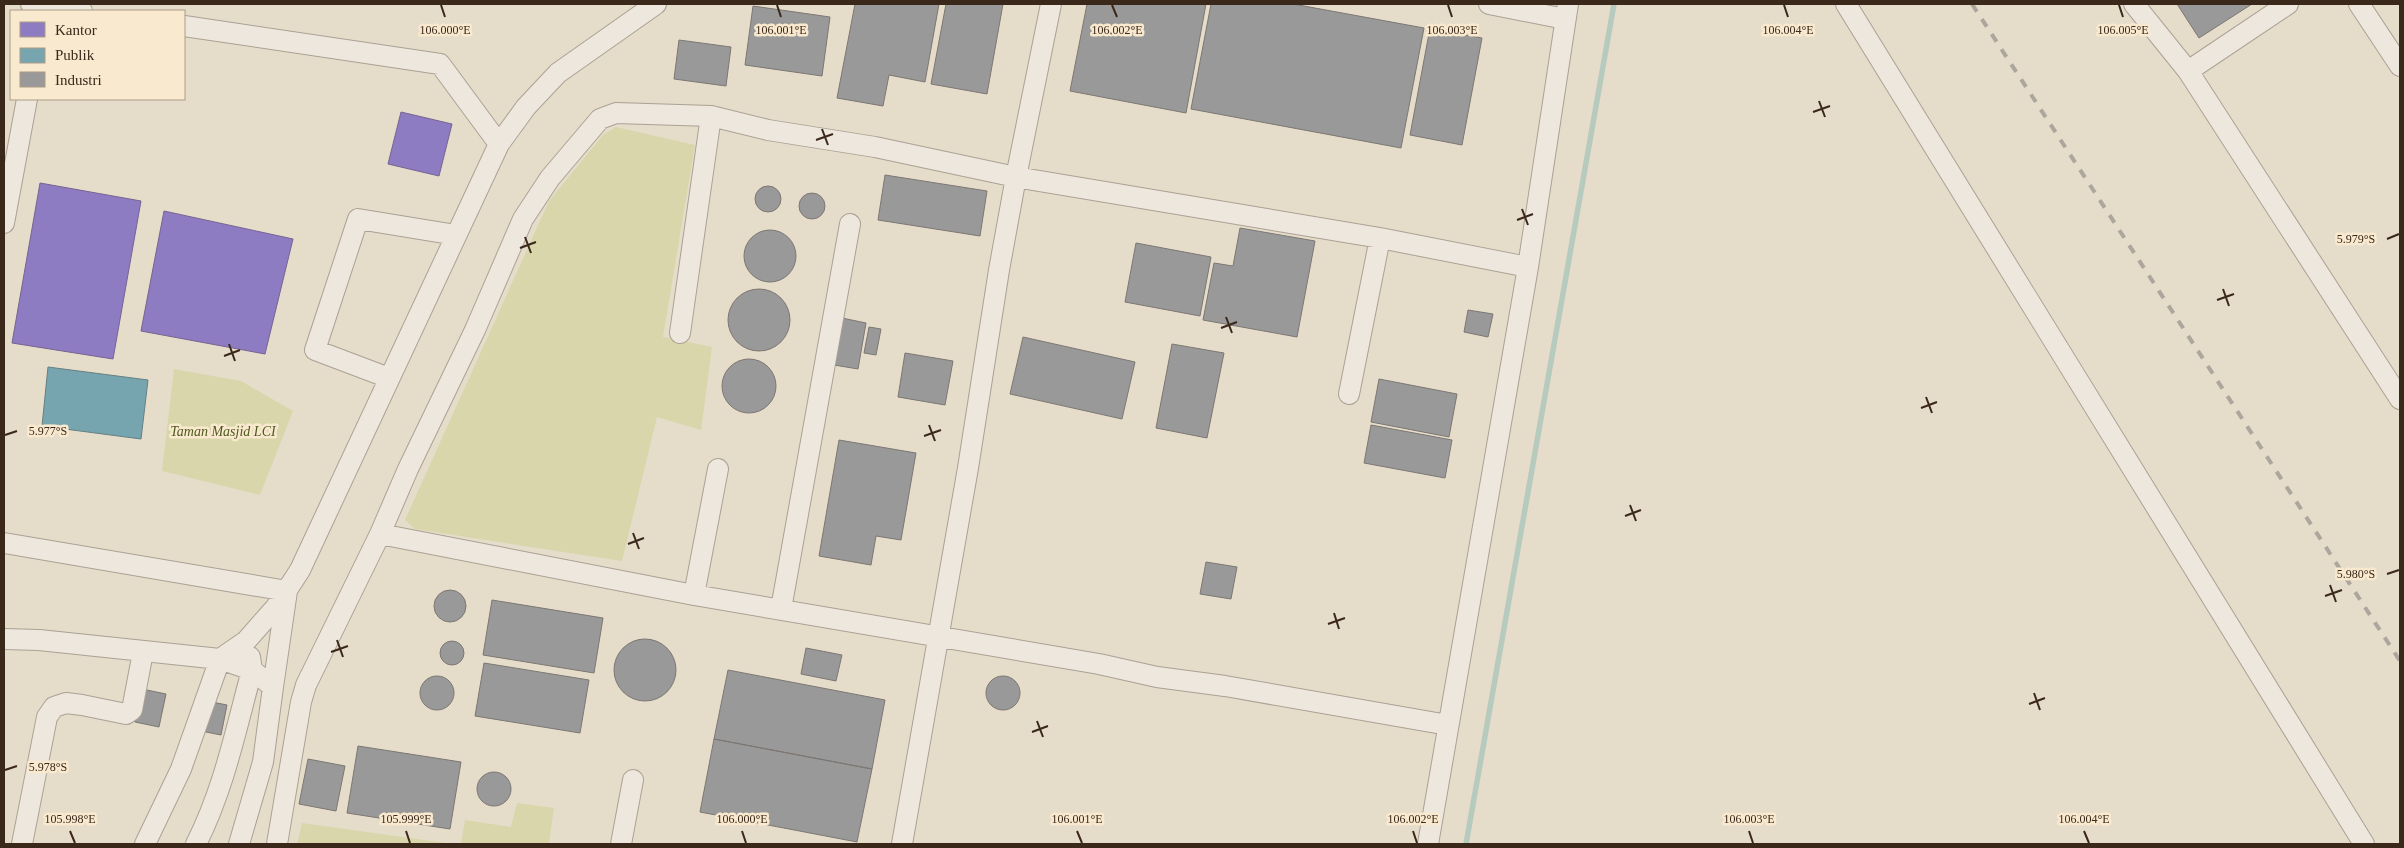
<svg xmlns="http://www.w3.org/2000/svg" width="2404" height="848" font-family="Georgia,serif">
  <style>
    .green { fill: #d9d6ab }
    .offices { fill: #8e7cc3; stroke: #756391 }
    .public { fill: #76a5af; stroke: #648083 }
    .industry { fill: #999; stroke: #7c7773 }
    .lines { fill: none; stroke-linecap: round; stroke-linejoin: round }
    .stream { stroke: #b6cabd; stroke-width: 5.5 }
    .minor-casing { stroke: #aba194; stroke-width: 22 }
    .minor { stroke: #ede7dd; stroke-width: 20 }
    .rail { stroke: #aca69d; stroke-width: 4; stroke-dasharray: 9 9; stroke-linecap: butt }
    .ticks { fill: none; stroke: #3a281b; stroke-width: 2 }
    .labels { text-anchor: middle; stroke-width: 5; stroke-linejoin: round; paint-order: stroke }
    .park-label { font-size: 14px; font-style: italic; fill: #4f591f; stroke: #f9e9cf }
    .ticks-label { font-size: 12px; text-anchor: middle; fill: #3a281b; stroke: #f9e9cf; stroke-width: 5; stroke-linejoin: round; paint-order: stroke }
  </style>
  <rect width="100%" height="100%" fill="#e6dcca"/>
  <!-- green -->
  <path class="green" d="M616,127L695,145L663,337L712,347L701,430L657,417L622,561L415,529L405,520L549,201L603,135Z
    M174,369L241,381L293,411L260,495L162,471Z
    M517,803L554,808L549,844H461L465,820L511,827Z
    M302,823L453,844H297Z"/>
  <!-- offices -->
  <path class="offices" d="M401,112L452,124L439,176L388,164Z
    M40,183L141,201L113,359L12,343Z
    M164,211L293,239L265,354L141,331Z"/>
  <!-- public -->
  <path class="public" d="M48,367L148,380L141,439L42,426Z"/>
  <!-- industry -->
  <path class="industry" d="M855,4H939L925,82L889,75L883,106L837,98Z
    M946,4H1003L987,94L931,84Z
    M1087,4H1206L1186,113L1070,91Z
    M1211,4H1293L1424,28L1401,148L1191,109Z
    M2177,4H2252L2199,38Z
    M753,6L830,17L822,76L745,65Z
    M1430,28L1482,38L1462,145L1410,135Z
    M679,40L731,47L726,86L674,79Z
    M885,175L987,191L980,236L878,220Z
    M755 199a13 13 0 1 1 26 0a13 13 0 1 1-26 0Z
    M799 206a13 13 0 1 1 26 0a13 13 0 1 1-26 0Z
    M1240,228L1315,241L1297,337L1203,320L1214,263L1233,266Z
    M744 256a26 26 0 1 1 52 0a26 26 0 1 1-52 0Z
    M1136,243L1211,257L1200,316L1125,302Z
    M728 320a31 31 0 1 1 62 0a31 31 0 1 1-62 0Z
    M1468,310L1493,314L1488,337L1464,332Z
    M842,318L866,323L858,369L834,365Z
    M869,327L881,329L876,355L864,353Z
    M1023,337L1135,362L1122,419L1010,394Z
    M1172,344L1224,353L1207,438L1156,428Z
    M905,353L953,361L945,405L898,397Z
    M722 386a27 27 0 1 1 54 0a27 27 0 1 1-54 0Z
    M1379,379L1457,394L1449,437L1371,422Z
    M1371,425L1452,440L1445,478L1364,463Z
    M839,440L916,453L901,540L876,536L871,565L819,556Z
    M1206,562L1237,567L1231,599L1200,594Z
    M434 606a16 16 0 1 1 32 0a16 16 0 1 1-32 0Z
    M492,600L603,618L594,673L483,655Z
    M614 670a31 31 0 1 1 62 0a31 31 0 1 1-62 0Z
    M440 653a12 12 0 1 1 24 0a12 12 0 1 1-24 0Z
    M806,648L842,655L836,681L801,674Z
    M484,663L589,680L580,733L475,716Z
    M728,670L885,700L872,769L714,739Z
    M986 693a17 17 0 1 1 34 0a17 17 0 1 1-34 0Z
    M420 693a17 17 0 1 1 34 0a17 17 0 1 1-34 0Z
    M142,689L166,694L159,727L135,722Z
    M207,701L227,705L221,735L201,731Z
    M714,739L872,769L857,842L700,812Z
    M358,746L461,762L450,829L347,813Z
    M308,759L345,766L336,811L299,804Z
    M477 789a17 17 0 1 1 34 0a17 17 0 1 1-34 0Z"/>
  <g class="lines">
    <!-- stream -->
    <path class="stream" d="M1466,844L1614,4"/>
    <defs>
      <path id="minor" d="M31,4L82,11
        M1051,4L1016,177L1380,238L1528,267
        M1489,4L1565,19
        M1846,4L2364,844
        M2134,4L2188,71L2400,399
        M2359,4L2400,66
        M184,26L440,64L499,144
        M2188,71L2288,4
        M4,223L27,99
        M680,333L711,116
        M389,378L315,350L358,219L456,235
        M1349,394L1380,238
        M380,534L408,469L475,330L523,219L550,178L600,119L616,113L711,116L768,130L875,147L1016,177L999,270L968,468L902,844
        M4,543L287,591L273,687
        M694,595L718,469
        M781,609L850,224
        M4,639L39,640L220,659L252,670L273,687L263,762L239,844
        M22,844L47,717L54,707L66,703L82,705L126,714L132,710L143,652
        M145,844L181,769L220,659L246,641L276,607L300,570L499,144L526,107L558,73L656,4
        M196,844C224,789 236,729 252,670L250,657
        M277,844L301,702L306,685L380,534L694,595L1099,664L1157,677L1225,686L1448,725
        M621,844L633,780
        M1428,844L1528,267L1568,4"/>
    </defs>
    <!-- minor casing -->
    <use href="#minor" class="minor-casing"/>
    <!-- minor -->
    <use href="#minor" class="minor"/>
    <!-- rail -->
    <path class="rail" d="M1972,4L2400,661"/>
  </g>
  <!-- ticks -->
  <path class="ticks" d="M441,5L445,17M777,5L781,17M1112,5L1117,17M1448,5L1452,17M1784,5L1788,17M2119,5L2123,17M1819,101L1825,117M1813,112L1830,106M822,129L828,145M816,140L833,134M1522,209L1528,225M1517,220L1533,214M525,237L531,253M2387,239L2399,234M520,248L536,242M2223,289L2229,306M2217,300L2234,294M1226,317L1232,333M1221,328L1237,322M229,344L235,361M224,356L240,350M1926,397L1932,413M1921,408L1937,402M929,425L935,441M5,435L17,431M924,436L941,430M1630,505L1636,521M1625,516L1641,510M633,533L639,549M628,544L644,538M2387,574L2399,570M2330,585L2336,602M2325,596L2342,590M1334,613L1339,629M1328,624L1345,618M337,640L343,657M331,652L348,646M2034,693L2040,710M2029,704L2045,698M1037,721L1043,737M1032,732L1048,726M5,770L17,766M70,831L75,843M406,831L410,843M742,831L746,843M1077,831L1082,843M1413,831L1417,843M1749,831L1753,843M2084,831L2089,843"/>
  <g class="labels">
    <!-- park labels -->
    <g class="park-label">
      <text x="223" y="436">Taman Masjid LCI</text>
    </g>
  </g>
  <g class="ticks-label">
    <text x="445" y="34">106.000°E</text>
    <text x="781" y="34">106.001°E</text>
    <text x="1117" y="34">106.002°E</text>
    <text x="1452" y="34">106.003°E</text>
    <text x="1788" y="34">106.004°E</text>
    <text x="2123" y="34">106.005°E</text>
    <text x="2356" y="243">5.979°S</text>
    <text x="48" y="435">5.977°S</text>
    <text x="2356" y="578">5.980°S</text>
    <text x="48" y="771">5.978°S</text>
    <text x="70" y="823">105.998°E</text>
    <text x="406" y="823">105.999°E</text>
    <text x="742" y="823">106.000°E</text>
    <text x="1077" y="823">106.001°E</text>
    <text x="1413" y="823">106.002°E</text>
    <text x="1749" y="823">106.003°E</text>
    <text x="2084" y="823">106.004°E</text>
  </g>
  <!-- border -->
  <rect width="2404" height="848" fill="none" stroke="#3a281b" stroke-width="10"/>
  <!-- legend -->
  <rect x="10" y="10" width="175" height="90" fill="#f9e9cf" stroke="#ad9c87"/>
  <rect x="20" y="22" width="25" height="15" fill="#8e7cc3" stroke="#ad9c87"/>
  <text x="55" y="35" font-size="15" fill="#3a281b">Kantor</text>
  <rect x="20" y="48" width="25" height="15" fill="#76a5af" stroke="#ad9c87"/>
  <text x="55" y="60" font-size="15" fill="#3a281b">Publik</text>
  <rect x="20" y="72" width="25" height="15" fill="#999999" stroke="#ad9c87"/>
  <text x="55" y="85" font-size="15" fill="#3a281b">Industri</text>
</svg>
